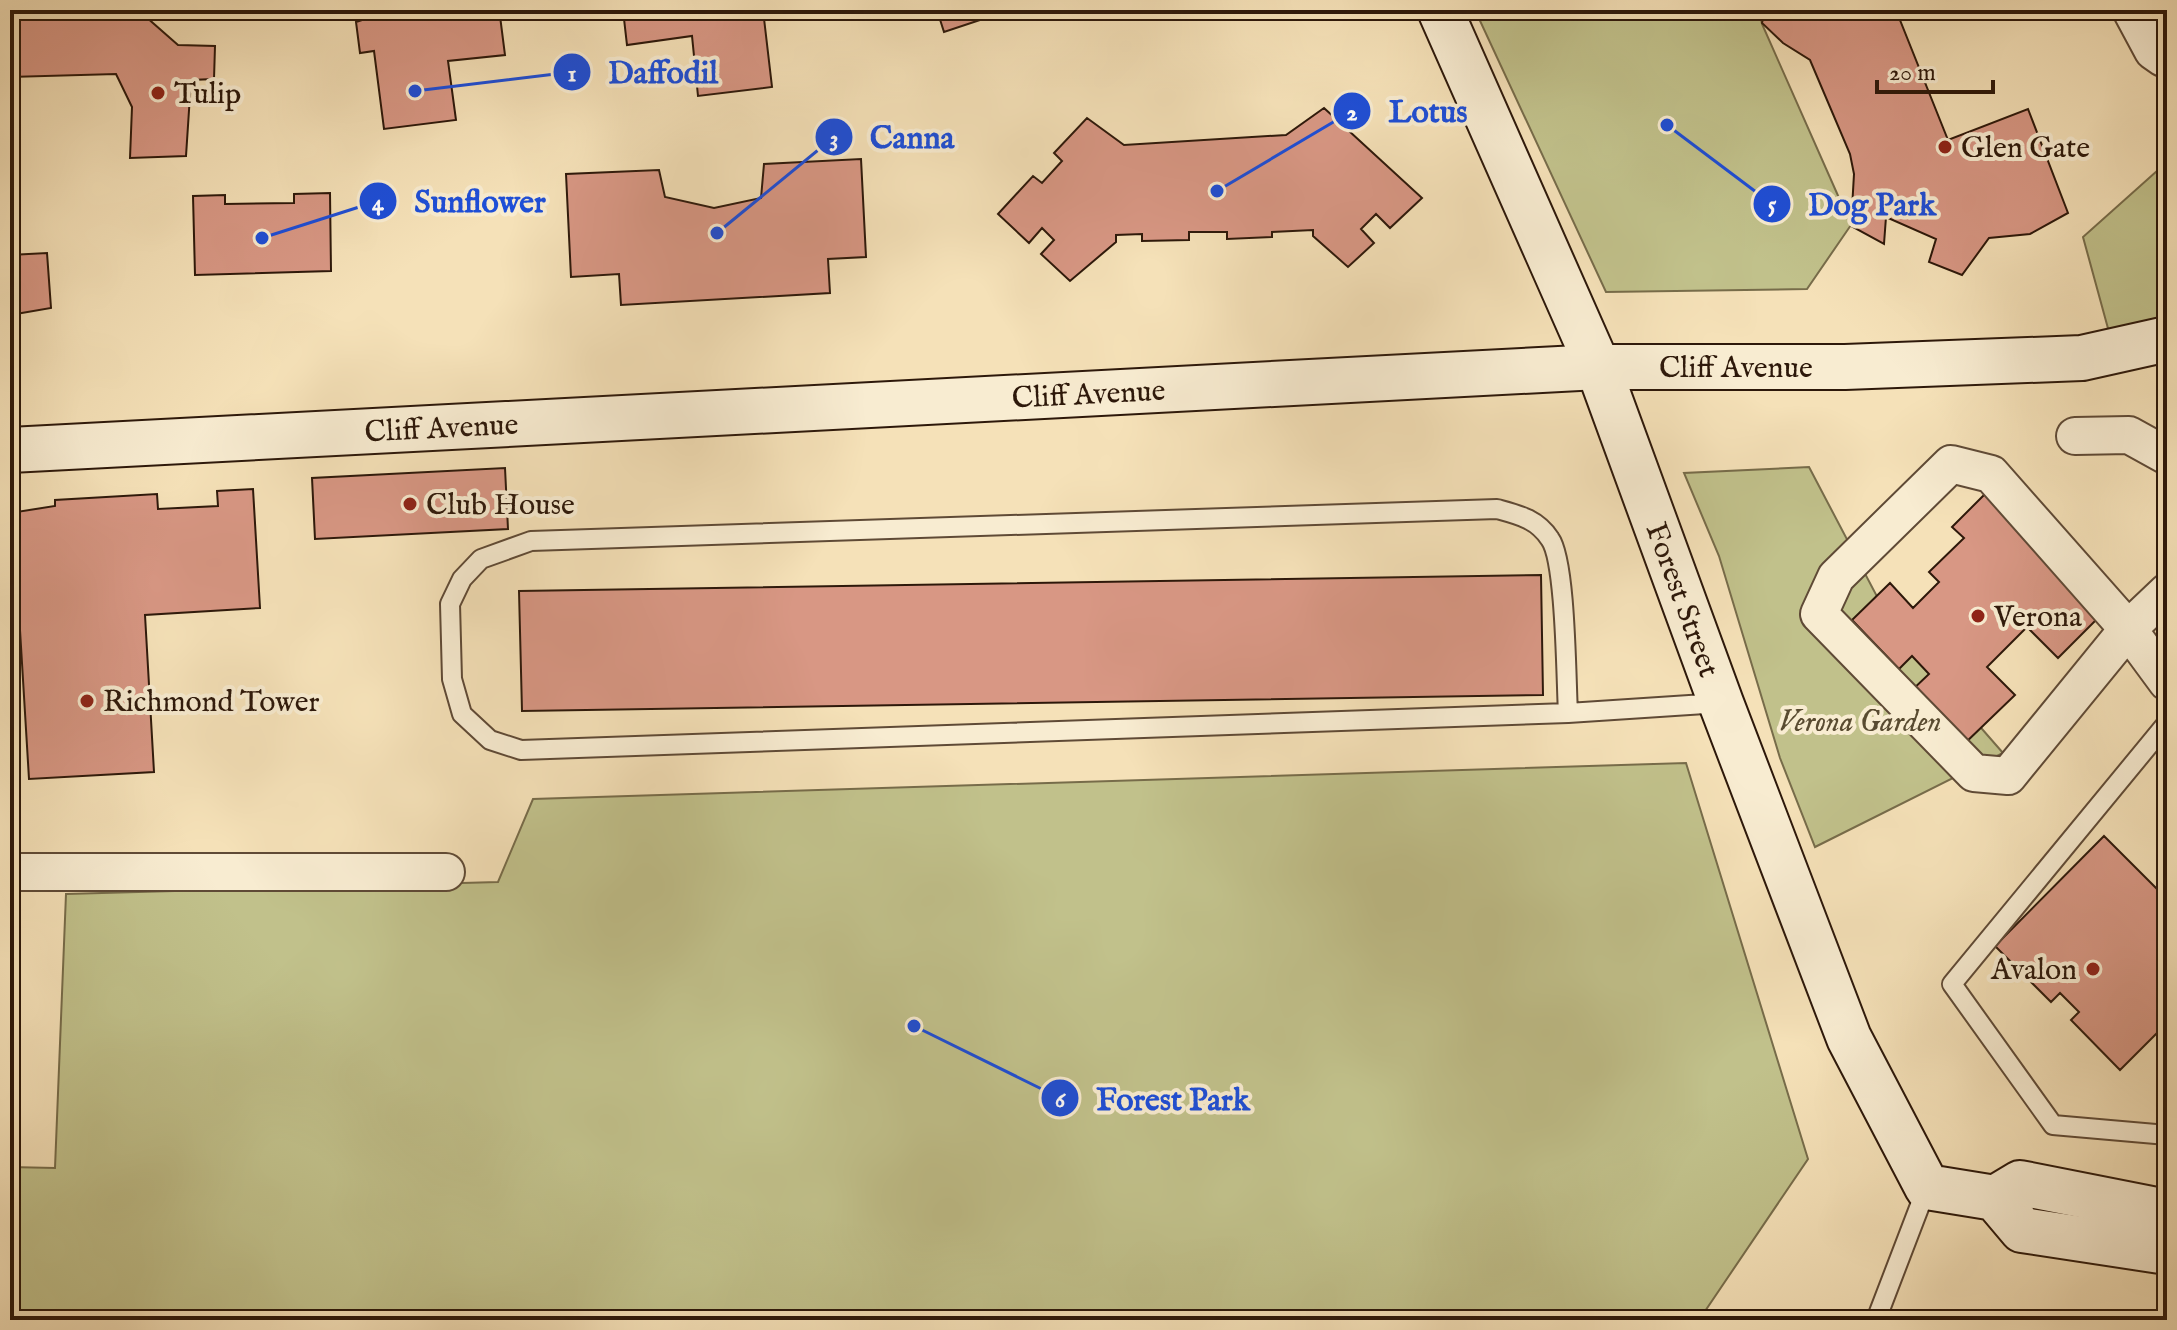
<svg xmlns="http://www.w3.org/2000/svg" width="2177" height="1330" font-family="'IM FELL English',serif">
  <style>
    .green { fill: #c1c18b; stroke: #776c4a; stroke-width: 2 }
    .building { fill: #d89784; stroke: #2d180a; stroke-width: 2 }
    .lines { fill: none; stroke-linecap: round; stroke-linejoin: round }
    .lane-casing { stroke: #5f4a36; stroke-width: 22 }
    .street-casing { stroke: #5f4a36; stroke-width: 40 }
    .secondary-casing { stroke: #2d180a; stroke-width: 48 }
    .lane { stroke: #f8ecd1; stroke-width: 18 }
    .street { stroke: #f8ecd1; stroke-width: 36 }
    .secondary { stroke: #f8ecd1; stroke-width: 44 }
    .poi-dot { fill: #8f2418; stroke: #f8ecd1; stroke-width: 3 }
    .labels { text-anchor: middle; stroke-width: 8; stroke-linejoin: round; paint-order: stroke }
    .poi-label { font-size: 30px; fill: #2d180a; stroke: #f8ecd1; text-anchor: start }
    .street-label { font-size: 30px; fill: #2d180a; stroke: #f8ecd1 }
    .park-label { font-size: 30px; font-style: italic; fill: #594b31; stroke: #f8ecd1 }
    .leader { fill: none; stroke: #1d4ed8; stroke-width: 3 }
    .callout-dot { fill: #1d4ed8; stroke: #f8ecd1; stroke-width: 3 }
    .mark-label { font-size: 24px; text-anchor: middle; font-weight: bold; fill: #fff }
    .callout-label { font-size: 32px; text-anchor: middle; font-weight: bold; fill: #1d4ed8; stroke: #f8ecd1; stroke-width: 8; stroke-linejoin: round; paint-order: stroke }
  </style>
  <rect width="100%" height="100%" fill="#f5e1b8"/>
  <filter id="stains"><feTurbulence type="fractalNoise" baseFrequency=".0025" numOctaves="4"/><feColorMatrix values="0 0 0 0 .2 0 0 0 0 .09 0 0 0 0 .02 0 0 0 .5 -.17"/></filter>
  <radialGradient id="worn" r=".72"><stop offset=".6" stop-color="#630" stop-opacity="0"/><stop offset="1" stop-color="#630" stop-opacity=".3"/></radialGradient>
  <!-- green -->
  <path class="green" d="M1475,10H1759L1762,24L1851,225L1807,289L1606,292Z
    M2167,162V317L2109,332L2083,237Z
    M1809,467L1893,627L2003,753L1815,847L1780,758L1719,556L1684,473Z
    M1686,763L1808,1159L1699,1320H10V1167L55,1168L66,894L498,882L533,799Z"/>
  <!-- building -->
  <path class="building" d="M106,10H145V16L178,45L215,46L214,79L191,80L186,156L130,158L132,107L116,74L10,77V16L106,14Z
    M383,10H542L500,16L505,55L448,61L456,120L384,129L374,51L360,53L356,22L377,15Z
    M623,10H763L772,87L698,96L692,36L627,45Z
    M937,10H1010L944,32Z
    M1765,10H1910L1898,15L1948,140L2028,109L2068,213L2030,234L1989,238L1962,275L1929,262L1936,239L1886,217L1884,244L1851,226L1854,174L1850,154L1810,60L1783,43L1762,23Z
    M2145,10H2167V29L2158,34Z
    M1324,108L1422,198L1390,228L1376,214L1361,229L1374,243L1348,267L1313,236V230L1272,232V237L1227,239V232H1189V240L1142,241V234L1116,235V242L1070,281L1041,254L1054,240L1042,228L1029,243L998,214L1033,176L1042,183L1062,161L1054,153L1087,118L1124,145L1286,135Z
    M861,159L866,257L828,259L830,293L621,305L619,274L571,277L566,174L659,170L665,197L714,208L761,198L764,164Z
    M330,193L331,271L195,275L193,196L225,195V204L294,203V194Z
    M47,253L51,308L10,315V255Z
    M505,468L508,529L315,539L312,478Z
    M253,489L260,608L145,615L154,772L29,779L20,630L10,631V513L55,506V500L157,494L158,509L218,506L217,491Z
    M1986,493L2104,612L2058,658L2027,627L1987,667L2015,695L1962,746L1909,693L1929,674L1912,656L1899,669L1852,620L1890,583L1913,608L1939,582L1929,572L1964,538L1952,527Z
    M1541,575L1543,695L522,711L519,591Z
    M2104,836L2167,899V1023L2120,1070L2071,1020L2079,1012L2060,993L2051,1002L1995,946Z"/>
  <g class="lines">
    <defs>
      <path id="lane" d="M1568,713C1566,680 1566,561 1550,539C1537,519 1519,515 1497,509L531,541L481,559L462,579L450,604L452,679L462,714L490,740L521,750L1568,713L1720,703
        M2167,723L1952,984L2053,1125L2167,1135
        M1876,1320L1927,1187"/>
      <path id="street" d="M2131,10L2153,51L2163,58L2167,57
        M2075,436L2129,435L2167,456
        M1951,464L1991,474L2128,629L2008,776L1974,773L1819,614L1836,577Z
        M2167,592L2128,629L2167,682
        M10,872H446"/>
      <g id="secondary">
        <path id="s1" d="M1440,10L1598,367L1721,703L1849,1038L1927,1187L1995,1198L2022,1230L2167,1252"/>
        <path id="s2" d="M10,450L1598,367H1845L2082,358L2167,339"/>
        <path d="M1995,1198L2020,1183L2167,1212"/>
      </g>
    </defs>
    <!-- lane casing -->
    <use href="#lane" class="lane-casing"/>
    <!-- street casing -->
    <use href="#street" class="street-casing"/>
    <!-- secondary casing -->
    <use href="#secondary" class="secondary-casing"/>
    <!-- lane -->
    <use href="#lane" class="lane"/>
    <!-- street -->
    <use href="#street" class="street"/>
    <!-- secondary -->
    <use href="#secondary" class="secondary"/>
  </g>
  <!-- markers -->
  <g class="poi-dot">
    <circle cx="158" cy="93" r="8"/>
    <circle cx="1945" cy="147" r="8"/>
    <circle cx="410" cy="504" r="8"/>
    <circle cx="1978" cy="616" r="8"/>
    <circle cx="87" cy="701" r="8"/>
    <circle cx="2093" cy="969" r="8"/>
  </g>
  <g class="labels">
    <!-- poi labels -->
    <g class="poi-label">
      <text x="174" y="103">Tulip</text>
      <text x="1961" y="157">Glen Gate</text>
      <text x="426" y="514">Club House</text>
      <text x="1994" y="626">Verona</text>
      <text x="103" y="711">Richmond Tower</text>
      <text x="2077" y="979" text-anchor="end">Avalon</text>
    </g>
    <!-- street labels -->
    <g class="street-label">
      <text dy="10" stroke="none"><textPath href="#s2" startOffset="1728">Cliff Avenue</textPath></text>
      <text dy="10" stroke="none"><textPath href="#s2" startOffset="1080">Cliff Avenue</textPath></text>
      <text dy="10" stroke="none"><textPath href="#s2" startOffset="432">Cliff Avenue</textPath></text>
      <text dy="10" stroke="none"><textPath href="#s1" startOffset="638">Forest Street</textPath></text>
    </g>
    <!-- park labels -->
    <g class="park-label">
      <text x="1860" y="731">Verona Garden</text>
    </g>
  </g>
  <!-- callouts -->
  <path class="leader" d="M415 91L572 72M1217 191L1352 111M717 233L834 137M262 238L378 201M1667 125L1772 204M914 1026L1060 1098"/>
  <g class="callout-dot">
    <circle cx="415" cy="91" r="8"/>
    <circle cx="1217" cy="191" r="8"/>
    <circle cx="717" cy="233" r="8"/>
    <circle cx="262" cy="238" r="8"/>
    <circle cx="1667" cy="125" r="8"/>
    <circle cx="914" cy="1026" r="8"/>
    <circle cx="572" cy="72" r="20"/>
    <circle cx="1352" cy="111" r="20"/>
    <circle cx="834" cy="137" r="20"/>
    <circle cx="378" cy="201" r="20"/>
    <circle cx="1772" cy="204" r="20"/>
    <circle cx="1060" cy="1098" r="20"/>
  </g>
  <g class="mark-label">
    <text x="572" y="81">1</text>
    <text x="1352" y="120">2</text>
    <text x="834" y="146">3</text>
    <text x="378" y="210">4</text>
    <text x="1772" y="212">5</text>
    <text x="1060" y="1107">6</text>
  </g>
  <g class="callout-label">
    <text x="663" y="83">Daffodil</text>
    <text x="1428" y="122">Lotus</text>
    <text x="912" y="148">Canna</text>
    <text x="480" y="212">Sunflower</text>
    <text x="1872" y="215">Dog Park</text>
    <text x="1173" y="1110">Forest Park</text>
  </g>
  <!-- margin -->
  <rect width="2177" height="1330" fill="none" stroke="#f5e1b8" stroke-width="40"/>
  <rect x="12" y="12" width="2153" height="1306" fill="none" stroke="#2d180a" stroke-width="4"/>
  <rect x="20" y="20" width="2137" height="1290" fill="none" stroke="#2d180a" stroke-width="2"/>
  <!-- scale -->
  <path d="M1877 80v12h116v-12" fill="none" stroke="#2d180a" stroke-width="4"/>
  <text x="1889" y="80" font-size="24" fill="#2d180a" stroke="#f8ecd1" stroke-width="6" paint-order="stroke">20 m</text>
  <rect width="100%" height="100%" filter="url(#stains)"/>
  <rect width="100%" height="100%" fill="url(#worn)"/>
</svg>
